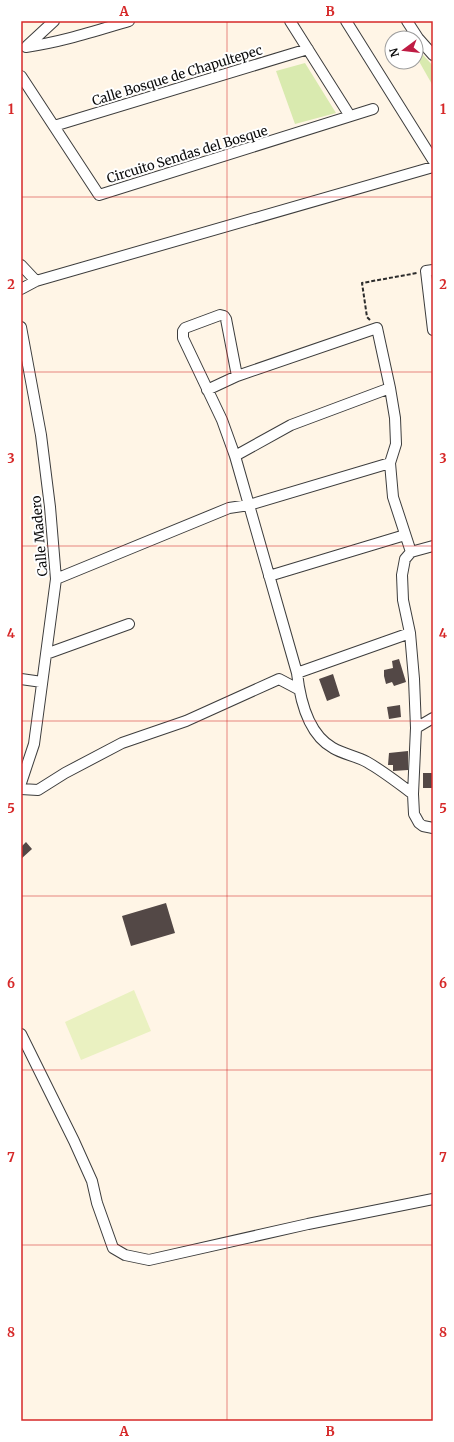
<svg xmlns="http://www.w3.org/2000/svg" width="454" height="1442" font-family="Merriweather,serif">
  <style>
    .green { fill: #d9eaaf }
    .pitch { fill: #eaf1c1 }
    .building { fill: #534846 }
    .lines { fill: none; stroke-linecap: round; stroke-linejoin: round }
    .minor-casing { stroke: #3d3d3d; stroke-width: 12 }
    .path { stroke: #2c2c2c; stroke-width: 2; stroke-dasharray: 4 2; stroke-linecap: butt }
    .minor { stroke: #fff; stroke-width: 10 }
    .grid { fill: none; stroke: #d62828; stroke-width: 1; stroke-opacity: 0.55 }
    .labels { text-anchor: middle; stroke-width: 4; stroke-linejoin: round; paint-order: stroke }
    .street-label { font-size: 13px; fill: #0a0a0a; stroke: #fff }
    .neatline { fill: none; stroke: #d62828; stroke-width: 1.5 }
    .grid-label { font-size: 13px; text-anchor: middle; font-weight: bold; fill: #d62828 }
  </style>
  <rect width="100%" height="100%" fill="#fff5e6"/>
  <!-- green -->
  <path class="green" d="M416,47L433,66V86L416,56Z
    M305,63L336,113L295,124L276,71Z"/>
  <!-- pitch -->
  <path class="pitch" d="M134,990L151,1031L81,1060L65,1022Z"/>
  <!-- building -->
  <path class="building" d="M399,659L406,682L394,686L392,682L386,684L384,676V670L393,668L392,661Z
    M333,674L340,696L327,701L319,679Z
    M400,705L401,717L389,719L387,707Z
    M408,751V770L393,771V765H388L389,753Z
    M423,773H433V788H423Z
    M26,842L32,849L21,859V847Z
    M166,903L175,933L131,946L122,916Z"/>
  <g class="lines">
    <defs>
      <path id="minor" d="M290,21L350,116
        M346,21L433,160
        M407,21L418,38L433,55
        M27,46L54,21
        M26,47C62,42 95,31 129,21
        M21,76L99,195L373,109
        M54,126L308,49
        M21,265L36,281
        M433,270L426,271L433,330
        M21,289L36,281L433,167
        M21,327L41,435L50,507L56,579L34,744L21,783
        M237,376L226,319L224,316L220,315L185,328L183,331V338L222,420L235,456L297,673C300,700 308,734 333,748C343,754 356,756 367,762C383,771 398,783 413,794
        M207,390L237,376L377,328L390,388L395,418L396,444L390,463L393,497L411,552L405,559L402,575L403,600L410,633L414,679L416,728L413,794L414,814L419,823L423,826L433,828
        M235,456L291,425L390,388
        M411,552L433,546
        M269,576L405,535
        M56,579L229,508L249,505L390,463
        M46,654L129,624
        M297,673L410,633
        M21,679L42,682
        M416,728L433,718
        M21,789L38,790L65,773L122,743L186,721L279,679L298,689
        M21,1034L74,1141L92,1181L97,1203L113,1248L125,1255L149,1260L308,1224L433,1199"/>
    </defs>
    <!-- minor casing -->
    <use href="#minor" class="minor-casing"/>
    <!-- path -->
    <path class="path" d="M370,320L367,317L362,283L417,273"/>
    <!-- minor -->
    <use href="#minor" class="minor"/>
  </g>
  <!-- grid -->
  <path class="grid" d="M227,21V1421M21,197H433M21,372H433M21,546H433M21,721H433M21,896H433M21,1070H433M21,1245H433"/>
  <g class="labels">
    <!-- street labels -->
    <g class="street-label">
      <text transform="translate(177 75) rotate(-17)" y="5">Calle Bosque de Chapultepec</text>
      <text transform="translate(187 154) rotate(-17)" y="5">Circuito Sendas del Bosque</text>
      <text transform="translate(39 536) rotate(-95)" y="5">Calle Madero</text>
    </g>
  </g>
  <!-- border -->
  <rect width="454" height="1442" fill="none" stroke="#ffffff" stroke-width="44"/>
  <!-- north arrow -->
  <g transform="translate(404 50) rotate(255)"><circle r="19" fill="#ffffff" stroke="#9d9d9d"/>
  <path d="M0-3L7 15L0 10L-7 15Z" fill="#bf1c44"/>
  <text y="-6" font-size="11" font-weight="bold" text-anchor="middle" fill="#0a0a0a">N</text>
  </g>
  <rect x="22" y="22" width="410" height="1398" class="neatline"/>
  <g class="grid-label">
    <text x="124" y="16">A</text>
    <text x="330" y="16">B</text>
    <text x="11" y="114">1</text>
    <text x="443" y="114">1</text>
    <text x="11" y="289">2</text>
    <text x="443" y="289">2</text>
    <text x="11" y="463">3</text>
    <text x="443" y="463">3</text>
    <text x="11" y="638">4</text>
    <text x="443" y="638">4</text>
    <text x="11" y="813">5</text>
    <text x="443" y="813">5</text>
    <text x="11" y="988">6</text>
    <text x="443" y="988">6</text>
    <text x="11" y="1162">7</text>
    <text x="443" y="1162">7</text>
    <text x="11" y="1337">8</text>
    <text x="443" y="1337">8</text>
    <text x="124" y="1436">A</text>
    <text x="330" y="1436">B</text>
  </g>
</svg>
